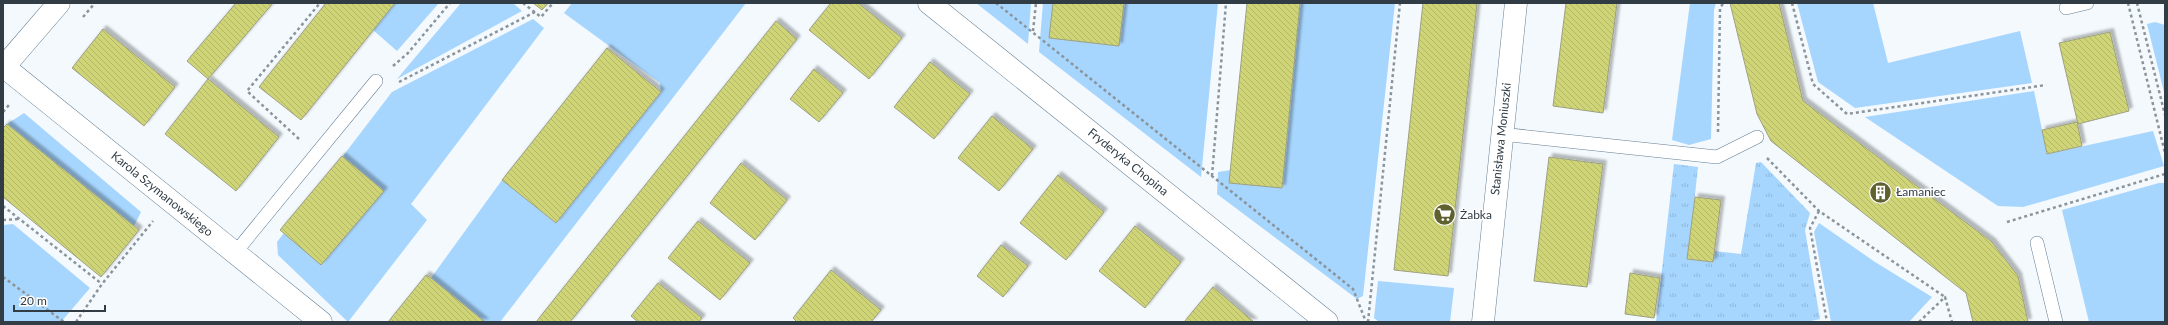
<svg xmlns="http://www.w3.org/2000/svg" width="2168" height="325" font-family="Lato,sans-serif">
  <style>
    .grass { fill: #a6d5fe }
    .park { fill: url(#park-tufts) }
    .building { fill: url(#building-back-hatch); stroke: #9da081; filter: url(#shadow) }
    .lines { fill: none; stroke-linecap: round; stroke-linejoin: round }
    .service-casing { stroke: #667f94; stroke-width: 14 }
    .minor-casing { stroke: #667f94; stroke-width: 23 }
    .secondary-casing { stroke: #667f94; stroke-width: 23 }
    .path { stroke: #8b949a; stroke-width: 2.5; stroke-dasharray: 3 3; stroke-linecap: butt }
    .service { stroke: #fff; stroke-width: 13 }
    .minor { stroke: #fff; stroke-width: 22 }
    .secondary { stroke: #fff; stroke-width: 22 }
    .labels { text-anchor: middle; stroke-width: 3; stroke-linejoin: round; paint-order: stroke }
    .street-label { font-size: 12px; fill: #313c45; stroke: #fff }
    .poi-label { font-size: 12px; fill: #313c45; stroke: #fff; text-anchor: start }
  </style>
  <defs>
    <pattern id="park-tufts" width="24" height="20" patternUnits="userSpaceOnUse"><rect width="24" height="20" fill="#a6d5fe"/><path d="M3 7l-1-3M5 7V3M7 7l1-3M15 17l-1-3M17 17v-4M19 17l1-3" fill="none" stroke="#8fb8db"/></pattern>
    <pattern id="building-back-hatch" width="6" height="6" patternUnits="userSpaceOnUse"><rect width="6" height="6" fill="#cfd577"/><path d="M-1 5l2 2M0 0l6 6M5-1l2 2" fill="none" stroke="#b2b868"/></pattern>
    <filter id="shadow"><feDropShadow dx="3.5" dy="-3.5" stdDeviation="1" flood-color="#0004"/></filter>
  </defs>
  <rect width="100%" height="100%" fill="#f3f9fd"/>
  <!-- grass -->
  <path class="grass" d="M395,3H439L397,51L373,30Z
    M461,3H513L522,11L397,79Z
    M572,3H746L500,322H485L431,278L502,180L556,223L661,92L660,83L564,13Z
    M976,3H1031L1028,44Z
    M1043,3H1218L1201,177L1039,52Z
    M1300,3H1395L1363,296L1357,299L1217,194L1218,172L1231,170L1282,188Z
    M1690,3H1716L1714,10L1711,139L1689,145L1672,140Z
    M1797,3H1873L1888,63L2020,31L2032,83L1855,108L1818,82Z
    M533,19L544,28L411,204L427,220L348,322L278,255L277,242L392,92Z
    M2155,22L2165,25V96L2147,24Z
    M2034,91L2047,154L2153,131L2164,166L2023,207L1998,206L1865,117Z
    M24,113L141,212L134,226L7,124Z
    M2159,183H2165V322H2089L2062,210Z
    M1819,223L1875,262L1932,297L1909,322H1831L1814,232Z
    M13,224L90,288L61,322H3V225Z
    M1378,281L1454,288L1450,322H1379L1374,318Z"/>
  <!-- park -->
  <path class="park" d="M1761,162L1810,213L1805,230L1820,319L1807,322H1656L1674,164L1698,167L1688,259L1713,262L1714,251L1741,254L1756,163Z"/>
  <!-- building -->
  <path class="building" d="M236,3H273L208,79L187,61Z
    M326,3H395L301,120L259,87Z
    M533,3H548L542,10Z
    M831,3H858L902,38L869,79L809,30Z
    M1053,3H1124L1119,46L1049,38Z
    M1247,3H1300L1282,188L1229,183Z
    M1423,3H1477L1448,276L1394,270Z
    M1566,3H1617L1603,113L1553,106Z
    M1730,3H1779L1803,101L1992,242L2018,276L2028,322H1973L1966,293L1771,141L1757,114Z
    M776,21L797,39L570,322H536Z
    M103,29L175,87L144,126L72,68Z
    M2110,32L2129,111L2078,124L2059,43Z
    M607,48L661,92L556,223L502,180Z
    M930,62L970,94L934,139L894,107Z
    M814,69L843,93L819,122L790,99Z
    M208,79L279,137L236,191L165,134Z
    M992,116L1033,149L999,191L958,158Z
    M2077,122L2082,146L2047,154L2042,130Z
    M7,124L139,230L101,277L3,197V128Z
    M342,156L384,191L321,265L280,230Z
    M1549,157L1603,164L1587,287L1534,281Z
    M741,163L787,200L755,240L710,203Z
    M1058,175L1104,212L1066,260L1020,223Z
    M1695,197L1721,200L1713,262L1687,259Z
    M698,221L750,263L720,300L668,258Z
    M1135,226L1181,262L1145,308L1099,271Z
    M1001,245L1028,266L1003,297L977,276Z
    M831,270L881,310L871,322H797L793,318Z
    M1630,273L1660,278L1654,318L1625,314Z
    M426,275L431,278L485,322H388Z
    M658,283L702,318L699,322H638L631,316Z
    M1213,287L1254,322H1184Z"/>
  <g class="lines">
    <defs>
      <path id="service" d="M2066,8L2087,3
        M1501,134L1717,157L1757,137
        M2037,243L2056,322
        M235,253L376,81"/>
      <path id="minor" d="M929,3L1327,322
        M3,66L321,322
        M1483,322L1516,3"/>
      <path id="secondary" d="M3,68L59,3"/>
    </defs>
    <!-- service casing -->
    <use href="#service" class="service-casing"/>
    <!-- minor casing -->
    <use href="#minor" class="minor-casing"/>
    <!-- secondary casing -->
    <use href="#secondary" class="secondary-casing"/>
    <!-- path -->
    <path class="path" d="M523,3L541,17L553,3
      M996,3L1353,289L1366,322
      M1792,3L1813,84L1847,114L2046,85
      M2128,3L2165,153
      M2137,3L2165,115
      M83,17L95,3
      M1033,31L1036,3
      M393,66L408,53L450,3
      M399,82L535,12
      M3,112L9,105
      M1718,132L1720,9L1723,3
      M299,139L247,91L320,3
      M1767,158L1819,211L1945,297
      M1212,176L1226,3
      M3,206L102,284
      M1819,211L1810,228L1827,322
      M3,220L19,219
      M2007,222L2165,174
      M3,277L64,322
      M76,322L102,284L153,221
      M1368,322L1400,3
      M1919,322L1945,297L1952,322"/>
    <!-- service -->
    <use href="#service" class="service"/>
    <!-- minor -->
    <use href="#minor" class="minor"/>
    <!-- secondary -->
    <use href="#secondary" class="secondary"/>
  </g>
  <!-- icons -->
  <defs>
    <symbol id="building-disc" viewBox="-11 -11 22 22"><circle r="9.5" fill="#5f622f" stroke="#fff"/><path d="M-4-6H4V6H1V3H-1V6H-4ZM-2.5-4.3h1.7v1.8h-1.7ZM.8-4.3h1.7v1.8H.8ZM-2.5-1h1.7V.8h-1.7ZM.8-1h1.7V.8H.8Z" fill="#fff"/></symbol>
    <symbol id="supermarket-disc" viewBox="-11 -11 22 22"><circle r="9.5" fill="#5f622f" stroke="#fff"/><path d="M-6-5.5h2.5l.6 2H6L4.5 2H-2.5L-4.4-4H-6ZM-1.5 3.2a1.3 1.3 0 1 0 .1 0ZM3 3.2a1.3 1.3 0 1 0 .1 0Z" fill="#fff"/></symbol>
  </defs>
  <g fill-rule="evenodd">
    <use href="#building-disc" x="1868" y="180" width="25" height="25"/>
    <use href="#supermarket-disc" x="1432" y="202" width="25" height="25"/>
  </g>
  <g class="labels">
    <!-- street labels -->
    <g class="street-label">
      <text transform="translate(1501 139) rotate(-84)" y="4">Stanisława Moniuszki</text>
      <text transform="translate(1128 162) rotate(39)" y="4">Fryderyka Chopina</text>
      <text transform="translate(162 194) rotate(39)" y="4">Karola Szymanowskiego</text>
    </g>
    <!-- poi labels -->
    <g class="poi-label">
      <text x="1896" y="196">Łamaniec</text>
      <text x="1460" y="219">Żabka</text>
    </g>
  </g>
  <!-- border -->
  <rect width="2168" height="325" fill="none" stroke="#313c45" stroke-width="8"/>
  <!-- scale -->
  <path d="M14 305v6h91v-6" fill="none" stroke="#313c45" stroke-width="2"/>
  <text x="20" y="305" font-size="12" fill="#313c45" stroke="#ffffff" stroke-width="3" paint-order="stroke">20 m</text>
</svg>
